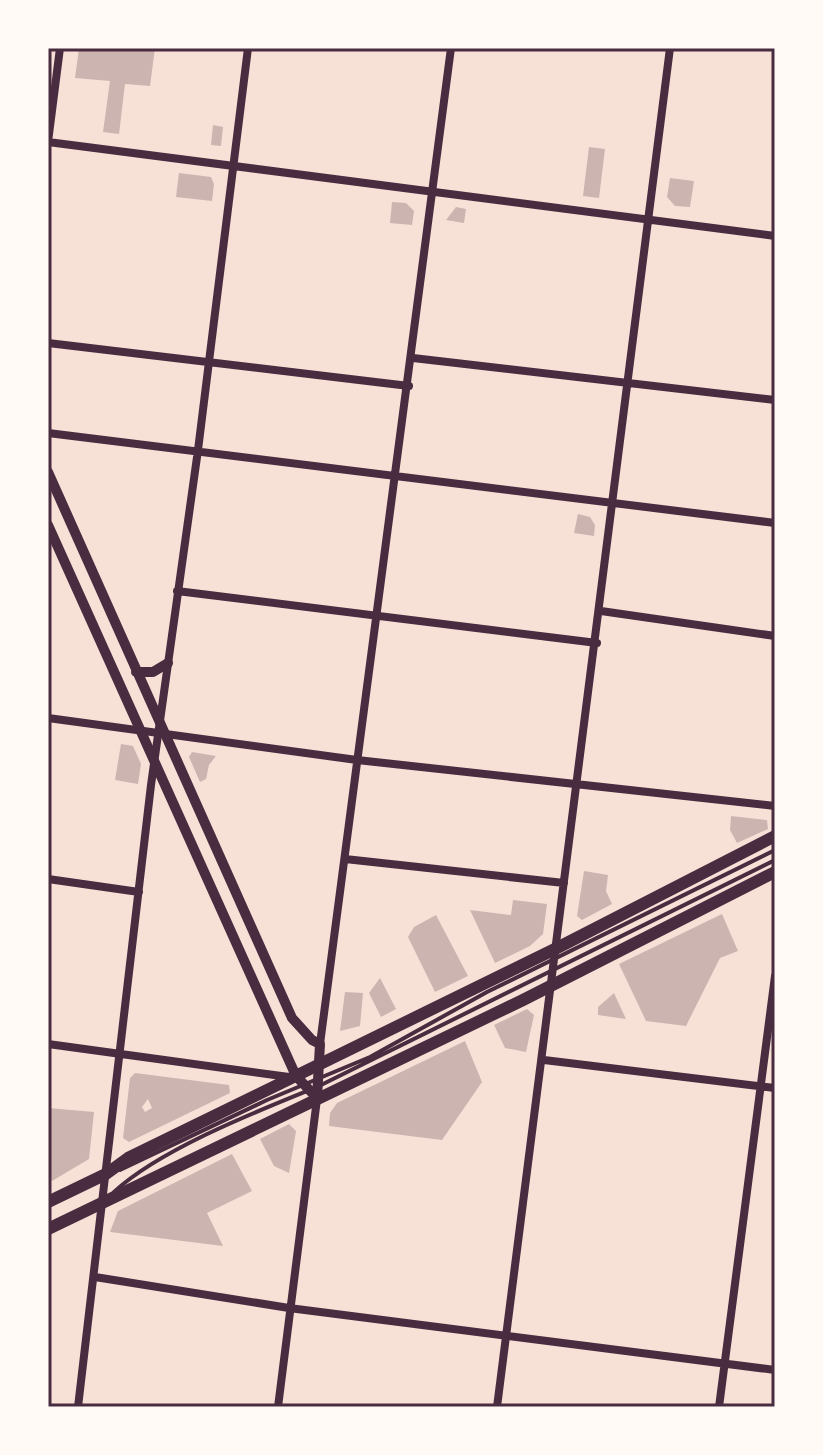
<svg xmlns="http://www.w3.org/2000/svg" width="823" height="1455" font-family="Overpass,sans-serif">
  <style>
    .building { fill: #ccb4b1; fill-rule: evenodd }
    .lines { fill: none; stroke-linecap: round; stroke-linejoin: round }
    .service { stroke: #4a2c40; stroke-width: 4 }
    .minor { stroke: #4a2c40; stroke-width: 8 }
    .tertiary { stroke: #4a2c40; stroke-width: 10 }
    .primary { stroke: #4a2c40; stroke-width: 12 }
    .neatline { fill: none; stroke: #4a2c40; stroke-width: 3 }
  </style>
  <rect width="100%" height="100%" fill="#f7e1d7"/>
  <!-- building -->
  <path class="building" d="M79,48H155L150,86L125,84L119,134L103,132L110,81L75,78Z
    M213,125L223,127L221,146L211,145Z
    M589,147L605,149L599,198L583,196Z
    M179,173L211,177L214,184L212,201L176,197Z
    M670,178L694,181L690,207L675,206L667,197Z
    M392,202L406,203L414,211L412,225L390,223Z
    M456,207L466,209L464,223L446,220Z
    M578,514L590,517L595,525L594,536L574,533Z
    M121,744L133,746L141,764L138,784L115,780Z
    M192,752L216,756L209,765L206,779L200,782L189,757Z
    M731,816L767,820L768,829L737,843L730,830Z
    M584,871L608,875L606,891L612,904L582,920L577,916Z
    M513,900L547,904L543,934L530,946L495,963L470,910L511,915Z
    M722,914L738,951L720,958L686,1026L646,1021L619,964Z
    M436,915L468,976L435,992L408,937L414,927Z
    M380,978L396,1009L381,1017L369,993Z
    M345,992L363,993L360,1026L340,1031Z
    M614,993L626,1019L598,1015V1007Z
    M527,1009L534,1015L526,1052L505,1048L494,1025Z
    M465,1041L482,1082L442,1140L329,1126L330,1113L337,1103Z
    M135,1073L229,1085L230,1093L129,1142L123,1138L130,1078ZM148,1099L152,1108L145,1112L142,1107Z
    M48,1108L94,1112L89,1159L52,1181L48,1173Z
    M289,1124L296,1131L289,1173L274,1166L260,1139Z
    M232,1154L252,1191L207,1213L223,1246L110,1232L118,1211Z"/>
  <g class="lines">
    <!-- service -->
    <path class="service" d="M319,1086L775,860
      M120,1170L267,1100L370,1057L487,992L775,850
      M114,1192C158,1151 250,1114 307,1091"/>
    <!-- minor -->
    <path class="minor" d="M48,142L775,236
      M48,142L60,48
      M48,343L409,386
      M413,358L775,400
      M48,433L775,523
      M177,591L597,643
      M601,611L775,636
      M48,718L357,760L775,806
      M345,859L564,883
      M48,879L139,892
      M48,1044L289,1077
      M320,1044L451,48
      M544,1060L775,1088
      M95,1277L289,1308L775,1370
      M78,1407L151,785L198,450L248,48
      M278,1407L317,1099
      M497,1407L670,48
      M719,1407L775,976"/>
    <!-- tertiary -->
    <path class="tertiary" d="M48,472L292,1018L312,1040L320,1044L317,1098
      M48,525L296,1076L317,1098
      M136,672H153L168,663"/>
    <!-- primary -->
    <path class="primary" d="M48,1202L106,1174L128,1158L557,948L775,836
      M48,1229L523,1000L775,872"/>
  </g>
  <!-- border -->
  <rect width="823" height="1455" fill="none" stroke="#fffaf5" stroke-width="100"/>
  <rect x="50" y="50" width="723" height="1355" class="neatline"/>
</svg>
